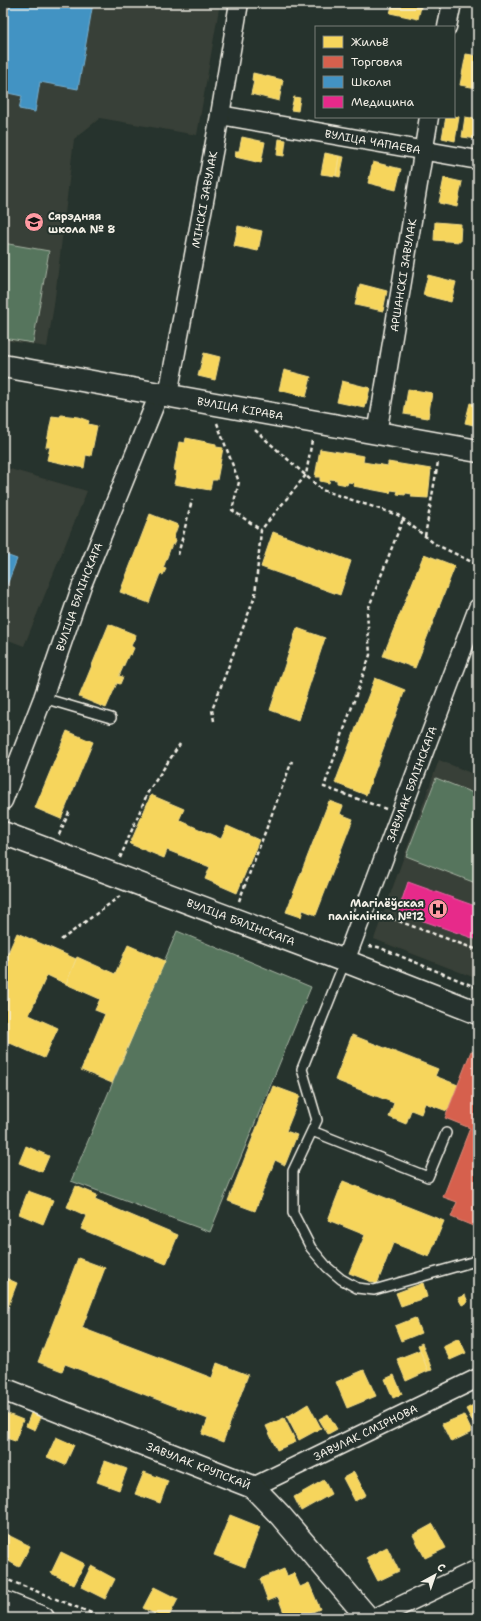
<svg xmlns="http://www.w3.org/2000/svg" width="481" height="1621" font-family="'Shantell Sans',sans-serif">
  <style>
    .built { fill: #394037 }
    .green { fill: #56745d; stroke: #a5b2a2 }
    .homes { fill: #f6d55c; stroke: #f5dd86 }
    .shops { fill: #d6604d; stroke: #df8c7c }
    .schools { fill: #4393c3; stroke: #78afce }
    .health { fill: #e7298a; stroke: #eb65a6 }
    .lines { fill: none; stroke-linecap: round; stroke-linejoin: round }
    .lane-casing { stroke: #f4f1e8; stroke-width: 12 }
    .street-casing { stroke: #f4f1e8; stroke-width: 21 }
    .secondary-casing { stroke: #f4f1e8; stroke-width: 25 }
    .path { stroke: #f4f1e8; stroke-width: 2.5; stroke-dasharray: 4 3; stroke-linecap: butt }
    .lane { stroke: #26332d; stroke-width: 9 }
    .street { stroke: #26332d; stroke-width: 18 }
    .secondary { stroke: #26332d; stroke-width: 22 }
    .labels { text-anchor: middle; stroke-width: 4; stroke-linejoin: round; paint-order: stroke }
    .street-label { font-size: 11px; fill: #f4f1e8; stroke: #26332d }
    .poi-label { font-size: 11px; font-weight: bold; fill: #f4f1e8; stroke: #26332d; text-anchor: start }
  </style>
  <rect width="100%" height="100%" fill="#26332d"/>
  <filter id="ink" filterUnits="userSpaceOnUse"><feTurbulence type="fractalNoise" baseFrequency=".025" numOctaves="2"/><feDisplacementMap in="SourceGraphic" scale="8" xChannelSelector="R" yChannelSelector="G"/><feConvolveMatrix kernelMatrix="1 2 1 2 8 2 1 2 1" color-interpolation-filters="sRGB"/></filter>
  <g filter="url(#ink)">
    <!-- built -->
    <path class="built" d="M3,3H220L197,135L100,118L74,139L54,305L47,347L3,340Z
      M3,467L87,491L24,646L3,638Z
      M439,760L478,776V979L374,939Z"/>
    <!-- green -->
    <path class="green" d="M3,243L49,251L33,343L3,338Z
      M436,778L478,795V884L406,856Z
      M177,931L311,987L210,1232L71,1181Z"/>
    <!-- homes -->
    <path class="homes" d="M393,3H422L418,19L390,13Z
      M466,54L478,56L477,88L460,85Z
      M253,73L283,80L279,101L251,94L254,81L252,80Z
      M294,97L300,98L298,111L291,110Z
      M454,116L459,117L455,141L442,138L446,117Z
      M465,117L478,119V139L462,137Z
      M242,137L265,142L261,163L235,157L236,151H239Z
      M279,139L286,140L284,156L277,155Z
      M325,153L339,156L336,176L321,174Z
      M339,156L344,157L340,177L336,176Z
      M373,162L401,169L396,190L368,183Z
      M444,178L462,182L457,207L439,203Z
      M435,222L461,224L460,242L434,240Z
      M238,226L262,231L258,251L234,246Z
      M428,275L456,282L451,302L423,295Z
      M360,284L387,291L383,311L355,305Z
      M204,353L220,357L215,380L198,376Z
      M284,370L311,377L306,397L279,390Z
      M342,381L370,388L365,408L337,402Z
      M408,389L432,393L428,418L404,414Z
      M470,403L478,405V426L465,423Z
      M61,415L78,417L89,421L88,424L97,426L91,456L86,455L84,468L47,460L50,447H46L52,416L60,417Z
      M186,438L216,444V447L223,448L217,480H212L210,490L174,484L177,471L174,470L179,442L185,443Z
      M320,449L364,456L363,462L388,466V462L431,469L428,498L411,497L412,494L406,493L405,495L397,494L398,491L391,490L390,493L353,486L354,483L348,482L347,485L337,483V480L330,479L329,483L320,481V477H315Z
      M150,514L178,525L173,539L176,540L174,545L172,544L163,568L166,569L163,575L160,574L149,603L120,592Z
      M273,532L351,561L340,595L261,567Z
      M424,554L455,566L415,668L383,656Z
      M109,624L136,635L131,646L134,648L131,655L129,654L119,676L123,677L120,684L117,683L106,708L79,697Z
      M297,628L325,638L298,720L270,710Z
      M375,678L405,690L366,795L335,783Z
      M67,731L93,742L61,819L35,808Z
      M151,795L184,809L179,820L221,839L227,826L259,840L237,893L205,879L210,867L167,850L164,858L130,844Z
      M329,801L343,806L340,814L353,819L316,915L303,910L301,917L286,912Z
      M17,933L76,959L66,984L47,975L29,1015L58,1028L44,1058L3,1040V964Z
      M128,945L165,961L112,1083L81,1070L105,1014L95,1010L100,999L66,984L77,957L115,974Z
      M352,1035L438,1069L435,1076L458,1085L447,1111L425,1103L421,1114L411,1110L406,1124L389,1117L394,1103L335,1080Z
      M273,1086L300,1096L286,1131L297,1135L285,1165L275,1160L255,1211L228,1201Z
      M26,1146L49,1156L42,1172L19,1163Z
      M343,1181L444,1221L429,1257L393,1243L377,1284L349,1273L365,1235L328,1220Z
      M76,1186L97,1195L95,1200L178,1235L166,1264L81,1229L87,1216L67,1207Z
      M28,1191L53,1200L43,1224L19,1214Z
      M78,1258L105,1268L82,1328L212,1378L217,1363L248,1375L223,1442L202,1434L208,1419L65,1364L62,1371L38,1362Z
      M3,1277L17,1283L3,1320Z
      M477,1282H478V1300L474,1290Z
      M423,1283L427,1297L401,1306L396,1293Z
      M465,1295L468,1302L462,1305L458,1298Z
      M415,1318L421,1333L401,1341L395,1326Z
      M459,1338L466,1353L450,1360L443,1346Z
      M422,1343L432,1370L428,1371L418,1345Z
      M420,1350L428,1371L406,1381L397,1359Z
      M364,1370L376,1396L347,1408L336,1382Z
      M394,1375L402,1394L393,1398L385,1379Z
      M477,1403L478,1428H476L466,1409Z
      M308,1404L321,1428L299,1440L287,1417Z
      M3,1412L23,1420L15,1441L3,1437Z
      M31,1413L41,1417L35,1430L26,1426Z
      M328,1414L337,1429L328,1434L319,1419Z
      M464,1415L472,1432L451,1442L442,1424Z
      M284,1418L296,1442L277,1450L266,1426Z
      M56,1437L74,1445L65,1465L47,1457Z
      M105,1461L127,1469L119,1490L97,1482Z
      M144,1472L168,1481L160,1503L135,1494Z
      M354,1472L366,1495L355,1501L343,1478Z
      M324,1480L331,1494L301,1511L294,1497Z
      M478,1502V1513L474,1505Z
      M230,1515L260,1527L245,1567L214,1555Z
      M433,1524L446,1548L425,1558L413,1535Z
      M6,1534L30,1546L19,1567L3,1558V1540Z
      M387,1547L399,1571L378,1581L366,1558Z
      M61,1552L85,1564L74,1585L51,1573Z
      M91,1566L115,1579L105,1599L81,1587Z
      M284,1569L287,1576L294,1573L300,1587L309,1583L320,1609L297,1618H286L278,1597L268,1601L260,1579Z
      M154,1587L178,1599L168,1618H163L143,1608Z
      M231,1613L241,1618H229Z"/>
    <!-- shops -->
    <path class="shops" d="M471,1051L478,1054V1213L473,1226L451,1217L457,1202L443,1197L470,1128L445,1118Z"/>
    <!-- schools -->
    <path class="schools" d="M3,3H93L78,89L40,82L35,112L19,109L22,96L3,92Z
      M3,496L8,498L3,511Z
      M3,554L17,559L5,590L3,589Z"/>
    <!-- health -->
    <path class="health" d="M408,882L478,907V940L398,912Z"/>
    <g class="lines">
      <defs>
        <path id="lane" d="M43,698L111,718
          M345,961L302,1069L317,1120L293,1171V1213L311,1248L327,1267L341,1279L357,1288L374,1290L472,1262L478,1258
          M312,1131L428,1177L446,1133"/>
        <g id="street">
          <path d="M447,27L452,3"/>
          <path id="s1" d="M220,115L478,160"/>
          <path id="s2" d="M168,395L220,115L239,3"/>
          <path id="s3" d="M377,434L429,117"/>
          <path id="s4" d="M3,801L43,698L82,585L159,394"/>
          <path id="s5" d="M345,961L478,608"/>
          <path id="s6" d="M253,1487L478,1378"/>
          <path d="M375,1618L478,1569"/>
        </g>
        <g id="secondary">
          <path id="s7" d="M3,366L478,451"/>
          <path id="s8" d="M3,833L345,961L478,1013"/>
          <path id="s9" d="M3,1389L253,1487L280,1515L368,1618"/>
          <path d="M3,1602L43,1618"/>
        </g>
      </defs>
      <!-- lane casing -->
      <use href="#lane" class="lane-casing"/>
      <!-- street casing -->
      <use href="#street" class="street-casing"/>
      <!-- secondary casing -->
      <use href="#secondary" class="secondary-casing"/>
      <!-- path -->
      <path class="path" d="M217,423L239,482L232,510L261,530
        M255,430L322,490L398,515L435,544L478,565
        M425,536L438,462
        M178,555L192,500
        M214,721L212,710L255,596L261,530L306,475L312,440
        M386,809L324,787L370,655L367,612L403,519
        M59,835L70,810
        M120,858L148,792L180,744
        M239,901L292,761
        M379,914L478,950
        M61,940L120,896
        M369,946L378,947L478,988
        M3,1578L104,1618"/>
      <!-- lane -->
      <use href="#lane" class="lane"/>
      <!-- street -->
      <use href="#street" class="street"/>
      <!-- secondary -->
      <use href="#secondary" class="secondary"/>
    </g>
  </g>
  <!-- icons -->
  <defs>
    <symbol id="school-disc" viewBox="-11 -11 22 22"><circle r="9.5" fill="#ff9aa2" stroke="#26332d"/><path d="M0-5L7-2L0 1L-7-2ZM-4 1L0 2.5L4 1V4Q0 6-4 4Z" fill="#111"/></symbol>
    <symbol id="hospital-disc" viewBox="-11 -11 22 22"><circle r="9.5" fill="#ff9aa2" stroke="#26332d"/><path d="M-5-5h3v3.5h4V-5h3V5h-3V1.5h-4V5h-3Z" fill="#111"/></symbol>
  </defs>
  <g fill-rule="evenodd">
    <use href="#school-disc" x="23" y="211" width="22" height="22"/>
    <use href="#hospital-disc" x="427" y="898" width="22" height="22"/>
  </g>
  <g class="labels">
    <!-- street labels -->
    <g class="street-label">
      <text dy="4" stroke="none"><textPath href="#s1" startOffset="155">ВУЛІЦА ЧАПАЕВА</textPath></text>
      <text dy="4" stroke="none"><textPath href="#s2" startOffset="199">МІНСКІ ЗАВУЛАК</textPath></text>
      <text dy="4" stroke="none"><textPath href="#s3" startOffset="161">АРШАНСКІ ЗАВУЛАК</textPath></text>
      <text dy="4" stroke="none"><textPath href="#s7" startOffset="241">ВУЛІЦА КІРАВА</textPath></text>
      <text dy="4" stroke="none"><textPath href="#s4" startOffset="218">ВУЛІЦА БЯЛІНСКАГА</textPath></text>
      <text dy="4" stroke="none"><textPath href="#s5" startOffset="189">ЗАВУЛАК БЯЛІНСКАГА</textPath></text>
      <text dy="4" stroke="none"><textPath href="#s8" startOffset="254">ВУЛІЦА БЯЛІНСКАГА</textPath></text>
      <text dy="4" stroke="none"><textPath href="#s6" startOffset="125">ЗАВУЛАК СМІРНОВА</textPath></text>
      <text dy="4" stroke="none"><textPath href="#s9" startOffset="210">ЗАВУЛАК КРУПСКАЙ</textPath></text>
    </g>
    <!-- poi labels -->
    <g class="poi-label">
      <text x="48" y="220">Сярэдняя<tspan x="48" dy="13">школа № 8</tspan></text>
      <text x="424" y="907" text-anchor="end">Магілёўская<tspan x="424" dy="13">паліклініка №12</tspan></text>
    </g>
  </g>
  <!-- margin -->
  <rect width="481" height="1621" fill="none" stroke="#26332d" stroke-width="16"/>
  <rect x="8" y="8" width="465" height="1605" fill="none" stroke="#f4f1e8" stroke-width="1.5" filter="url(#ink)"/>
  <!-- legend -->
  <rect x="315" y="26" width="140" height="92" fill="#26332d" stroke="#787f78"/>
  <rect x="323" y="36" width="20" height="12" fill="#f6d55c" stroke="#787f78"/>
  <text x="351" y="46" font-size="12" fill="#f4f1e8">Жильё</text>
  <rect x="323" y="56" width="20" height="12" fill="#d6604d" stroke="#787f78"/>
  <text x="351" y="66" font-size="12" fill="#f4f1e8">Торговля</text>
  <rect x="323" y="76" width="20" height="12" fill="#4393c3" stroke="#787f78"/>
  <text x="351" y="86" font-size="12" fill="#f4f1e8">Школы</text>
  <rect x="323" y="96" width="20" height="12" fill="#e7298a" stroke="#787f78"/>
  <text x="351" y="106" font-size="12" fill="#f4f1e8">Медицина</text>
  <!-- north arrow -->
  <g transform="translate(435 1575) rotate(40)" stroke="#26332d" stroke-width="3" paint-order="stroke">
  <path d="M0-3L7 15L0 10L-7 15Z" fill="#f4f1e8"/>
  <text y="-6" font-size="11" font-weight="bold" text-anchor="middle" fill="#f4f1e8">С</text>
  </g>
</svg>
